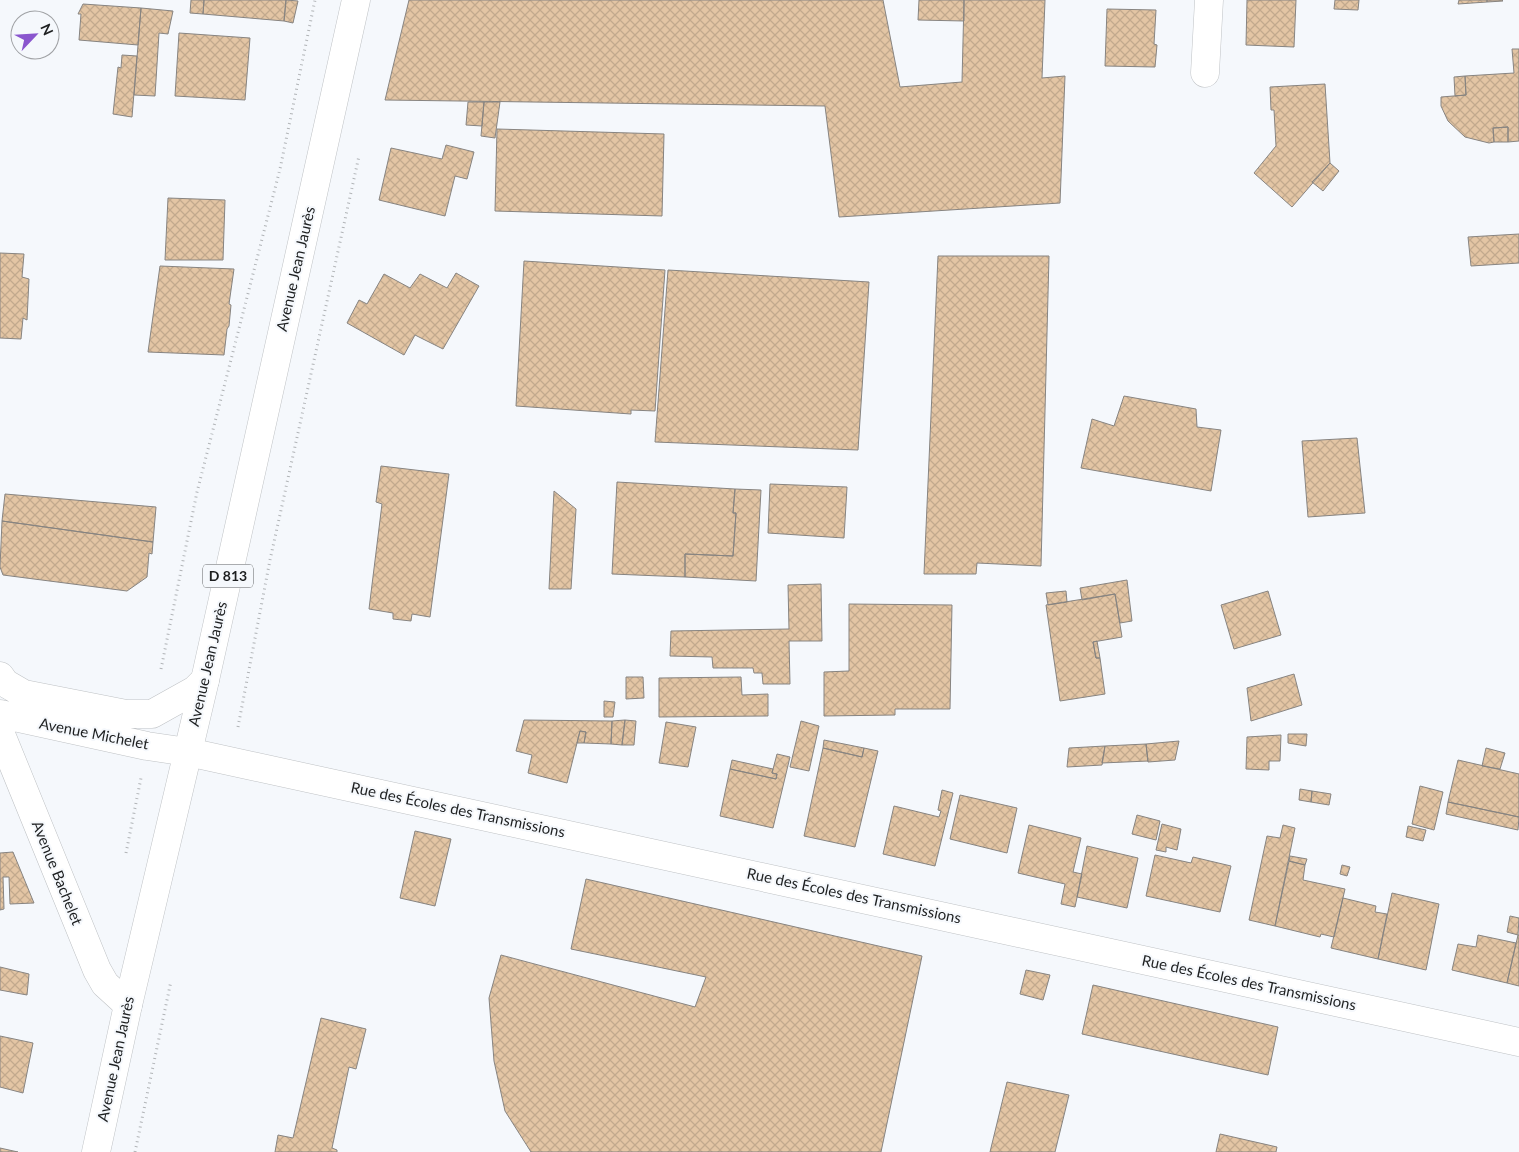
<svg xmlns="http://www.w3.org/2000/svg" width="1519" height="1152" font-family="Lato,sans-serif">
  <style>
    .building { fill: url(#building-cross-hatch); stroke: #878481 }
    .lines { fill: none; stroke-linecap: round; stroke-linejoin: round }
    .street-casing { stroke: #bfc2c5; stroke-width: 29 }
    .secondary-casing { stroke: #bfc2c5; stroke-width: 29 }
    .primary-casing { stroke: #bfc2c5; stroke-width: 29 }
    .path { stroke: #b1b4b7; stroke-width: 3; stroke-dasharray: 1 4; stroke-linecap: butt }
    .street { stroke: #fff; stroke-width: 28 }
    .secondary { stroke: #fff; stroke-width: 28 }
    .primary { stroke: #fff; stroke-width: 28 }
    .labels { text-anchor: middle; stroke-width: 4; stroke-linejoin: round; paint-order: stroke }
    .shield { fill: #f5f8fc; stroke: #5e6062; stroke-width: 1 }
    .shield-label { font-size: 14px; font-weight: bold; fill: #1d1f20 }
    .street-label { font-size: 15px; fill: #1d1f20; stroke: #f5f8fc }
  </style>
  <defs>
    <pattern id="building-cross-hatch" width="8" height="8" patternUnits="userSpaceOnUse" patternTransform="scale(1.25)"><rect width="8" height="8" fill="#e3c5a4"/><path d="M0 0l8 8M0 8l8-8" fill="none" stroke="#c2a98d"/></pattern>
  </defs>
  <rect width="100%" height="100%" fill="#f5f8fc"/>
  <!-- building -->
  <path class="building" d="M191,0H204L203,14L190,13Z
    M204,0H286L284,21L203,14Z
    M286,0L298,1L293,23L284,21Z
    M409,0H883L900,87L962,82L964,0H1045L1042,78L1065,76L1060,203L839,217L825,106L385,100Z
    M919,0H964V21L918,20Z
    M1247,0H1296L1294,47L1246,45Z
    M1335,0H1359L1358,10L1334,9Z
    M1459,0H1487V2L1458,4Z
    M1487,0H1502L1503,1L1487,2Z
    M83,4L141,8L138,45L79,40L81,14H78Z
    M141,8L173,11L168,34L159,33L155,96L134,95Z
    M1107,9L1156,10L1154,44L1157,45L1155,67L1105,66Z
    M179,33L250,38L245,100L175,96Z
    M1512,49H1519V141L1508,142V127L1493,128L1494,142L1489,143L1465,137L1448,121L1441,106V97L1466,95L1465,76L1514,73Z
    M122,55L137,56L132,117L113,114L118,67L121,68Z
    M1465,76L1466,95L1455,96L1454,77Z
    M1325,84L1330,163L1292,207L1254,173L1276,146L1274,110H1271L1270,87Z
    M468,102H484L482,126L466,125Z
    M484,102H500L495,138L481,136Z
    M1508,127V142H1494L1493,128Z
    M497,129L664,134L662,216L495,211Z
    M446,145L474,152L467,179L455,176L445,216L379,200L391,148L442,159Z
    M1330,163L1339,171L1323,191L1312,182Z
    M168,198L225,200L223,260H165Z
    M1519,234V263L1471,266L1468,237Z
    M0,253L24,254L22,277L29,279L27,320L23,318L21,339L0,338Z
    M938,256H1049L1041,566L977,563L976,574H924Z
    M524,261L665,270L655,411L631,410V414L516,406Z
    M160,266L234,269L229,304L231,305L229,326L227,329L224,355L148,352Z
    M668,270L869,282L858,450L655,442Z
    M456,273L479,286L443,349L415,335L404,355L347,323L359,300L367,304L384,274L410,288L420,274L447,288Z
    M1124,396L1196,409L1197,427L1221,430L1211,491L1081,468L1092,419L1114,426Z
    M1357,438L1365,513L1308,517L1302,441Z
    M381,466L449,474L430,617L412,614L411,621L393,619V613L369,609L382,504L376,502Z
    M617,482L735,489L733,513H736L733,556L685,554V577L612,574Z
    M770,484L847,487L844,538L768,533Z
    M735,489L761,490L756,581L685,577V554L733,556L736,513H733Z
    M554,491L576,509L571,589H549Z
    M5,494L156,507L153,542L2,521Z
    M2,521L153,542L152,554L149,553L147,577L127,591L3,575L0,567Z
    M1127,580L1132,621L1120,623L1115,594L1082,600L1080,588Z
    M821,584L822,641H789L790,684H763L762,673H754L753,668H713L712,657L670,656L671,631L789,629L788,585Z
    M1066,591L1067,602L1048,605L1046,593Z
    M1268,591L1281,635L1234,649L1221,605Z
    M1115,594L1122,637L1093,642L1096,658H1100L1105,694L1060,701L1046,605Z
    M849,604L952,605L950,709H895V715L824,716V672L849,671Z
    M1097,641L1100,658H1096L1093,642Z
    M1294,674L1302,705L1251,721L1247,688Z
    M626,677H643L644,698L626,699Z
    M741,677L742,695L768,694V716L659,717V678Z
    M604,701L615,702L613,717H604Z
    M524,720L612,721L611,744L584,743L586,732L580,731L567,783L528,773L532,755L516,751Z
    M625,720L622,745L611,744L612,721Z
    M625,720L636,721L634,745H622Z
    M801,721L819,726L809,771L790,767Z
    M666,722L696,727L688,767L659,763Z
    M580,731L586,732L584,743H577Z
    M1288,734H1307L1306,746L1288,743Z
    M1281,735L1280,761H1269V770L1246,769L1247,737Z
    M824,740L864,748L862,757L823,748Z
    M1179,741L1175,760L1148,762L1146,744Z
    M1146,744L1148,761L1102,763L1105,746Z
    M1105,746L1102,765L1067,767L1069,748Z
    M823,748L862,757L864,748L878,751L855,847L804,836Z
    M1486,748L1505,753L1500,769L1482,766Z
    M777,754L790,757L773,828L720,816L730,769L776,779L777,774L772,773Z
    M732,760L773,769L772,773L777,774L776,779L730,769Z
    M1458,760L1519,774V817L1448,802Z
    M1420,786L1443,792L1434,830L1412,824Z
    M1300,789L1312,791L1311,802L1299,800Z
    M942,790L953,793L935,866L883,854L894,806L939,817L941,811L938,810Z
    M1312,791L1331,794L1329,805L1311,802Z
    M960,795L1017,808L1007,853L950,839Z
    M1448,802L1519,817L1518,830L1446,814Z
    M1137,815L1160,821L1156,840L1132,834Z
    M1162,824L1181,829L1177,850L1166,847V852L1156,850Z
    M1029,825L1081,838L1073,872L1082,874L1075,907L1061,904L1065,884L1018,873Z
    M1283,825L1295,828L1275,926L1249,920L1267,836L1280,838Z
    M1408,826L1426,830L1423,841L1406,837Z
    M415,831L451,839L435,906L400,898Z
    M1087,846L1138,858L1127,908L1077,897Z
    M13,852L34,903L10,904L9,877H3L4,909L0,910V853Z
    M1155,855L1191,863L1193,857L1231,866L1220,912L1146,896Z
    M1290,856L1307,859L1305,865L1289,861Z
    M1289,861L1305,865L1303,880L1345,889L1334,937L1321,934L1320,937L1275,926Z
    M1342,865L1350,867L1347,876L1340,874Z
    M586,879L922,956L881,1152H531L505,1111L494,1061L489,998L501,955L695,1007L706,977L571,949Z
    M1392,893L1439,904L1426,970L1378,959Z
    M1343,898L1376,906L1375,912L1387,914L1378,959L1331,948Z
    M1510,916L1519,918L1518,935L1507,932Z
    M1478,935L1516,943L1507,983L1452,970L1458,944L1476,947Z
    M1518,935H1519V986L1507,983Z
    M0,967L29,974L27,995L0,990Z
    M1026,970L1050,975L1043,1000L1020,994Z
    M1093,985L1278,1027L1268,1075L1082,1034Z
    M321,1018L366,1029L356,1069L349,1067L332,1148L337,1150V1152H275L278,1135L293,1138Z
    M0,1036L33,1043L23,1093L0,1087Z
    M1007,1082L1069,1095L1055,1152H990Z
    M1220,1134L1277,1147L1276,1152H1216Z
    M0,1148L18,1152H0Z"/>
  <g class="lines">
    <defs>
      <path id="street" d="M1205,73L1209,0
        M188,752L1519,1042"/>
      <path id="secondary" d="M0,676L5,683L24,694L126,714H152L195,690L205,680
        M0,714L147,746L188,752
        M0,732L97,970L105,984L128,1005"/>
      <path id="primary" d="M96,1152L128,1005L205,680L356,0"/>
    </defs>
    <!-- street casing -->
    <use href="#street" class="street-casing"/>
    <!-- secondary casing -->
    <use href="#secondary" class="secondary-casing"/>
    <!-- primary casing -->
    <use href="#primary" class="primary-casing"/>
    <!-- path -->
    <path class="path" d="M161,669L197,492L280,169L315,0
      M238,727L270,560L359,156
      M126,853L141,778
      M135,1152L171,981"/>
    <!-- street -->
    <use href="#street" class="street"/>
    <!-- secondary -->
    <use href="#secondary" class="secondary"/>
    <!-- primary -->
    <use href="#primary" class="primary"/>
  </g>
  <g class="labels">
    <!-- shield labels -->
    <rect class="shield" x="203" y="564.5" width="50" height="23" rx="4"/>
    <g class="shield-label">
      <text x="228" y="581">D 813</text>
    </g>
    <!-- street labels -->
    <g class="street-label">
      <text transform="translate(296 269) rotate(-77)" y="5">Avenue Jean Jaurès</text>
      <text transform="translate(208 664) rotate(-77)" y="5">Avenue Jean Jaurès</text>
      <text transform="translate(94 734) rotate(11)" y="5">Avenue Michelet</text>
      <text transform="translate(458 810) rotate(12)" y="5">Rue des Écoles des Transmissions</text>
      <text transform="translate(57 873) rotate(68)" y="5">Avenue Bachelet</text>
      <text transform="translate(854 896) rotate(12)" y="5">Rue des Écoles des Transmissions</text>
      <text transform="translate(1249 983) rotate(12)" y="5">Rue des Écoles des Transmissions</text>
      <text transform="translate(116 1059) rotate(-78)" y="5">Avenue Jean Jaurès</text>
    </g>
  </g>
  <!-- north arrow -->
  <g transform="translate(35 35) rotate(65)"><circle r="24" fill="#f5f8fc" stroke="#9fa1a4"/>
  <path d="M0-4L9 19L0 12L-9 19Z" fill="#8a56ce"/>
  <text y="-8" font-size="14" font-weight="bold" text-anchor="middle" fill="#1d1f20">N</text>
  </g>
</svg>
